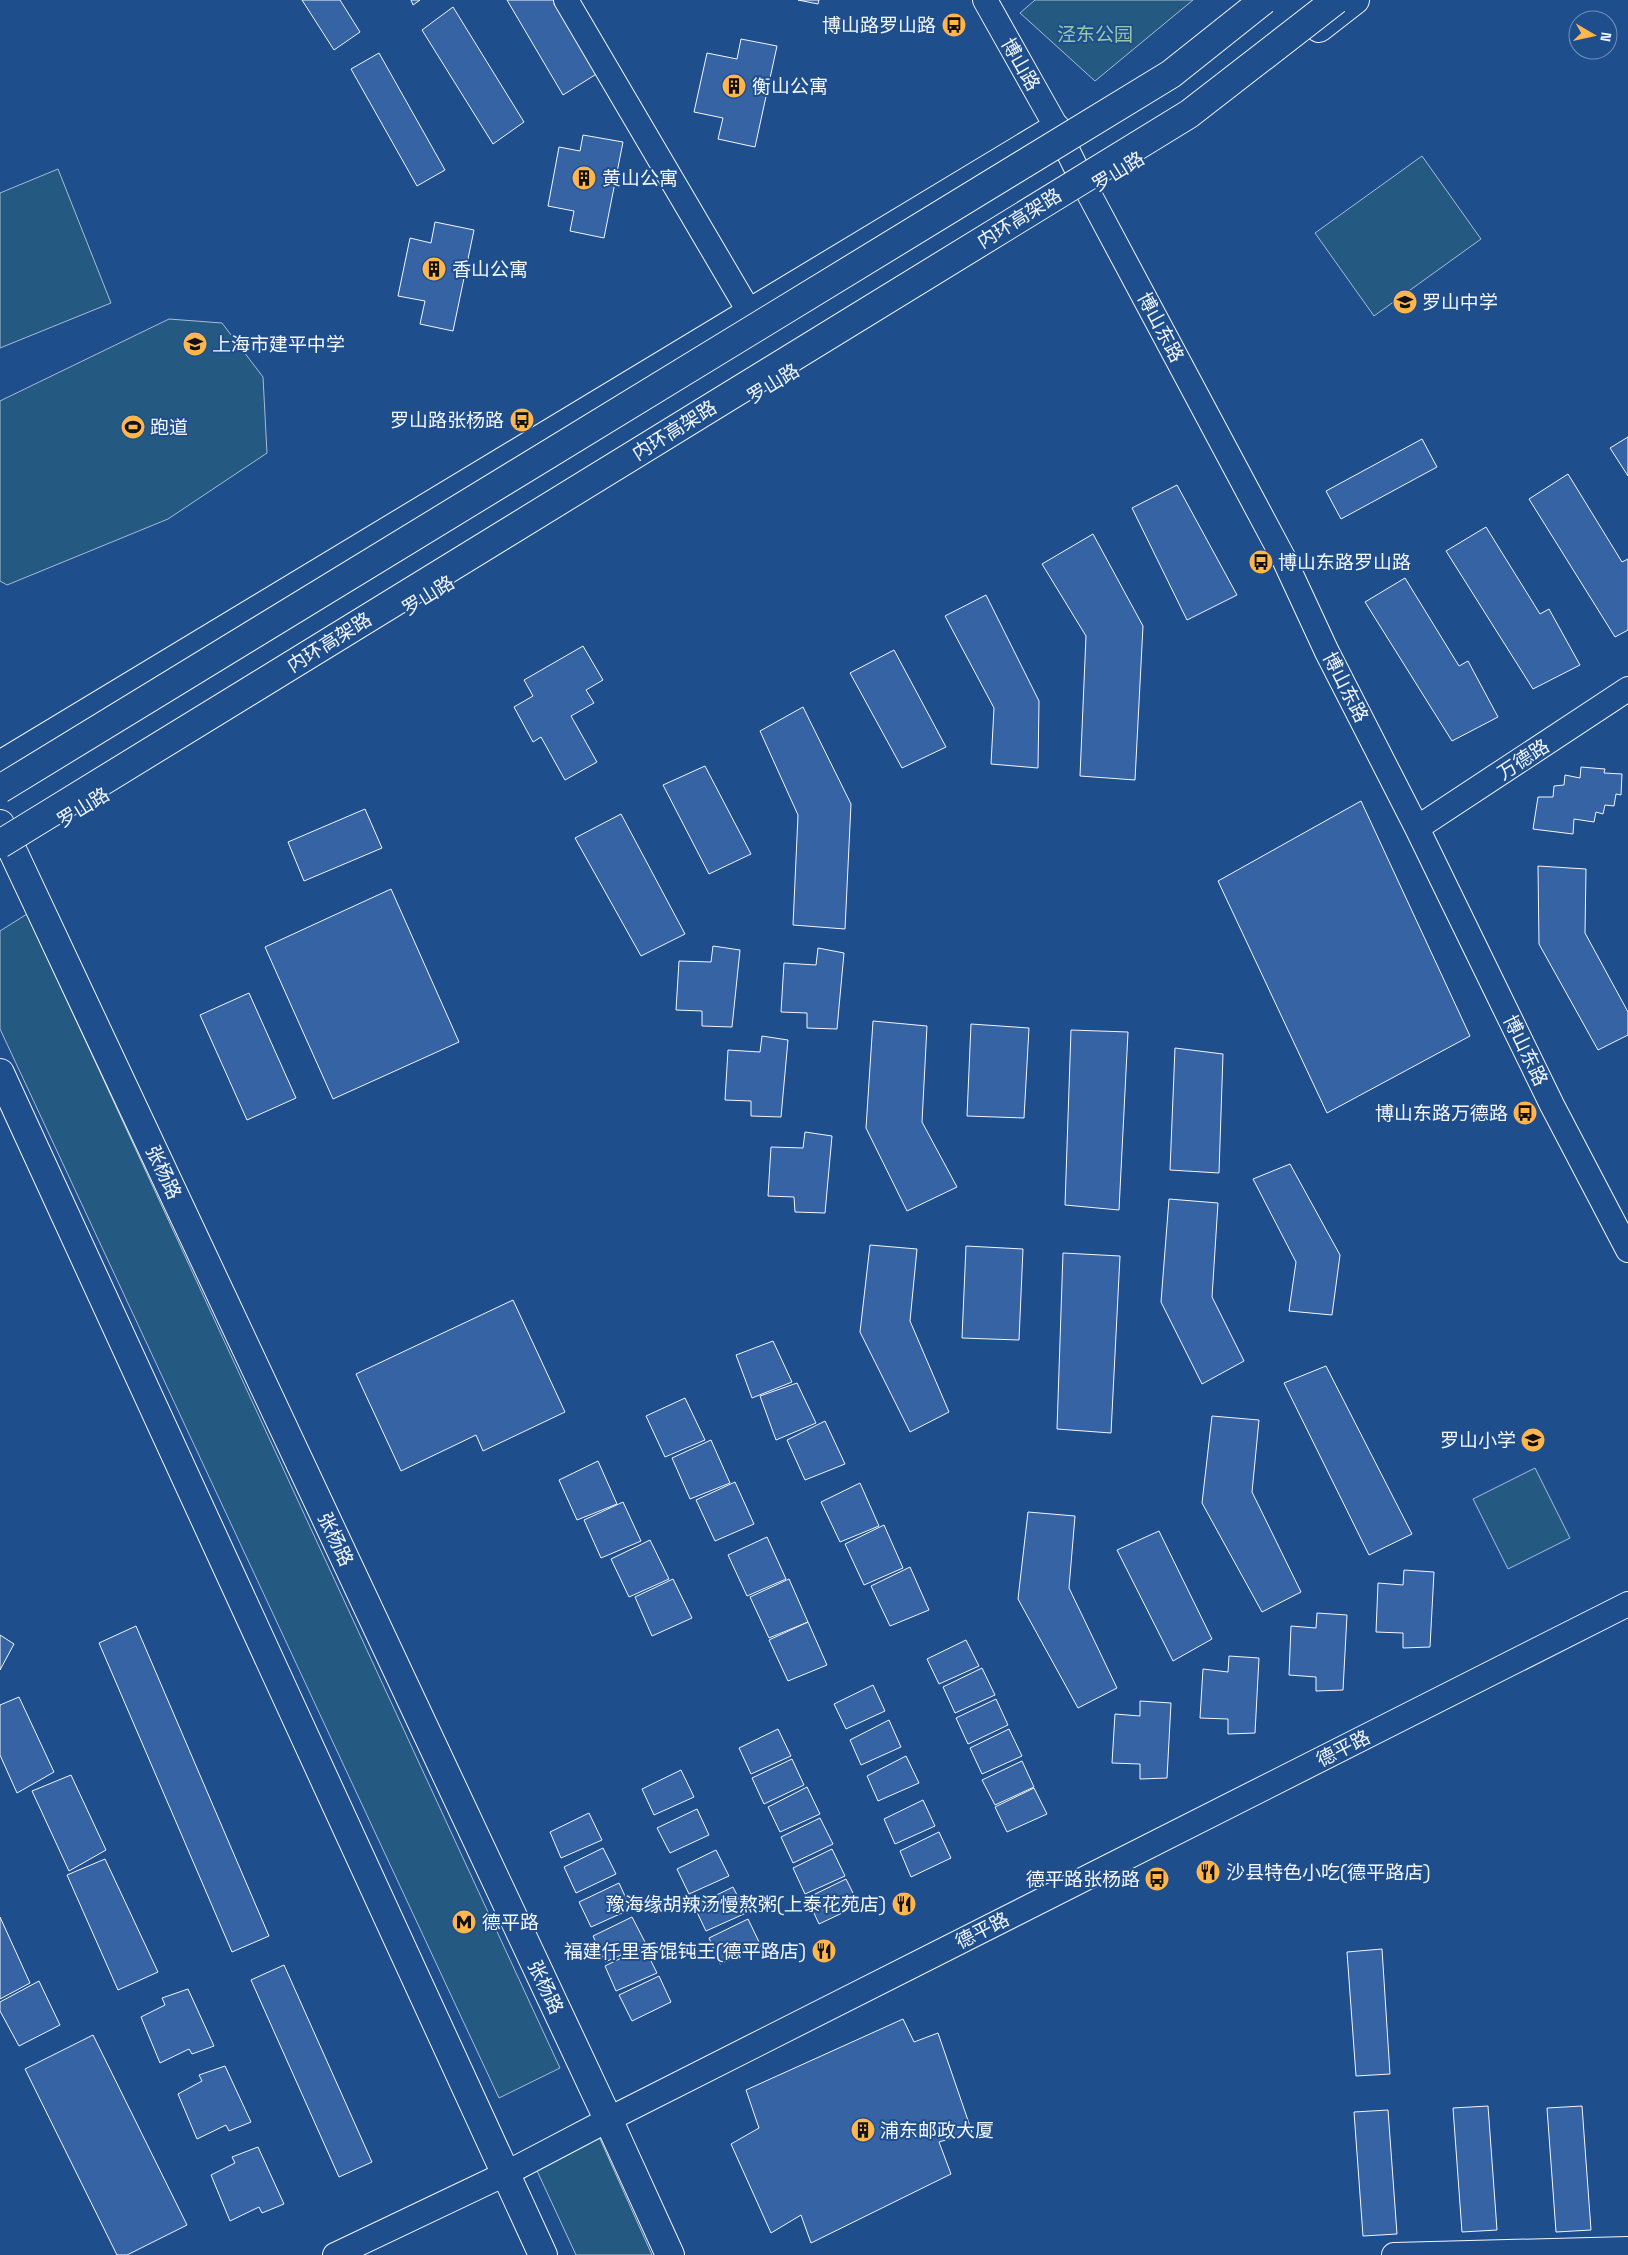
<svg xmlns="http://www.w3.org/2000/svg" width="1628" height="2255" font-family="'Space Grotesk','Noto Sans SC',sans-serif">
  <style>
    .green { fill: #245a82; stroke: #a8bbd7 }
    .building { fill: #3563a3; stroke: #f2f6ff }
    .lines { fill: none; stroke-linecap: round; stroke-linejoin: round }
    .minor-casing { stroke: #f2f6ff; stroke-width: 26 }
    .major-casing { stroke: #f2f6ff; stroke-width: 30 }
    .minor { stroke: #1f4e8c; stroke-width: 24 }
    .major { stroke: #1f4e8c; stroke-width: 28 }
    .highway-bridge-casing { stroke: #f2f6ff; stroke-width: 30; stroke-linecap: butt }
    .highway-bridge { stroke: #1f4e8c; stroke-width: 28 }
    .labels { text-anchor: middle; stroke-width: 4; stroke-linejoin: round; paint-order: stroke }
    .poi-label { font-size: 19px; fill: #f2f6ff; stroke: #1f4e8c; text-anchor: start }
    .park-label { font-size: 19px; fill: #97c8a6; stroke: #1f4e8c }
    .street-label { font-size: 19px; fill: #f2f6ff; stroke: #1f4e8c }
  </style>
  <rect width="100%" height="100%" fill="#1f4e8c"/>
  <!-- green -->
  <path class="green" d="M1035,0H1193L1095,81L1020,13Z
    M1422,156L1481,239L1374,316L1315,233Z
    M58,169L111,303L0,348V193Z
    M169,319L222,323L263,377L267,453L168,519L7,585L0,581V401Z
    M27,914L560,2068L499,2098L0,1029V931Z
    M1535,1468L1570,1538L1508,1569L1473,1499Z
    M596,2130L652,2255H576L532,2160Z"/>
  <!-- building -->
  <path class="building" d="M302,0H340L360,32L334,50Z
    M411,0H420L413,5Z
    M507,0H555L598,73L563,95Z
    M798,0H819L818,4Z
    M453,7L524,122L493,144L422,30Z
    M741,39L777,46L755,147L718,139L723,118L694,112L707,53L737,59Z
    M379,53L445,170L417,186L351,69Z
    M583,135L623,142L604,238L570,231L574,211L548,206L559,147L580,151Z
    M435,222L474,230L453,331L420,324L425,301L398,296L410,238L431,243Z
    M1628,437V476L1610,448Z
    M1422,439L1437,467L1341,519L1326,491Z
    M1568,474L1622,562L1628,559V630L1615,637L1529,499Z
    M1177,485L1237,595L1187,620L1132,508Z
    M1486,527L1540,614L1549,609L1580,665L1533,689L1446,551Z
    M1093,534L1143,626L1135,780L1080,776L1086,636L1042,564Z
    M1405,578L1459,666L1468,661L1498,717L1452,741L1365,602Z
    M986,595L1039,701L1038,768L991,764L994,708L945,616Z
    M583,646L603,680L586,690L594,703L571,716L597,762L565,780L541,737L533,742L514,707L533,696L524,680Z
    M894,650L946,747L902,768L850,673Z
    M803,707L851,804L845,929L793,925L798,815L760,731Z
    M705,766L751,854L709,874L663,785Z
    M1581,767L1605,769L1604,773L1622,774L1621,795L1616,794L1614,806L1605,805L1603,814L1596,812L1594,822L1574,819L1573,834L1533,829L1538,797H1553L1554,786L1564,785L1565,775L1580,778Z
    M1361,801L1470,1036L1327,1113L1218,881Z
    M365,809L382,848L304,881L288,842Z
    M621,814L685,934L641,956L575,838Z
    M1538,866L1586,869L1585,933L1628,1012V1035L1598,1050L1539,944Z
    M391,889L459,1042L333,1099L265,947Z
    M713,946L740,950L732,1027L702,1026V1011L676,1010L679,961L711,962Z
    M818,948L844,953L837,1029L807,1028V1013L781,1012L784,963L816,965Z
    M249,993L296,1098L247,1120L200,1015Z
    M873,1021L927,1026L922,1122L957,1187L907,1211L866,1128Z
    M971,1024L1029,1028L1024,1118L967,1116Z
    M1071,1030L1128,1032L1119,1210L1065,1205Z
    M762,1036L788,1040L781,1117L751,1116V1101L725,1100L728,1050L760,1052Z
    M1175,1048L1223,1054L1219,1173L1170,1170Z
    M805,1132L832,1136L825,1213L795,1212L794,1197L768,1196L771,1147L803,1148Z
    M1290,1164L1340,1255L1332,1315L1289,1311L1296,1262L1253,1179Z
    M1169,1199L1218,1203L1212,1297L1244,1361L1202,1384L1161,1302Z
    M870,1245L917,1249L910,1321L949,1412L910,1432L860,1332Z
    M966,1246L1023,1249L1019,1340L962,1338Z
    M1063,1253L1120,1256L1111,1433L1057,1429Z
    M513,1300L565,1412L483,1451L476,1435L401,1471L356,1374Z
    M773,1341L792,1382L752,1398L736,1355Z
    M1326,1366L1412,1534L1369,1555L1284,1383Z
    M797,1383L816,1423L776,1440L760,1396Z
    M685,1398L705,1440L665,1457L646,1416Z
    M1212,1416L1259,1420L1252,1492L1301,1592L1262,1612L1202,1503Z
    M825,1421L845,1464L805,1480L787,1440Z
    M711,1440L730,1483L690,1499L672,1458Z
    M598,1461L617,1504L577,1520L559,1480Z
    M735,1482L754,1524L715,1541L696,1500Z
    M860,1483L879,1526L840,1542L821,1502Z
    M623,1502L641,1541L601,1558L584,1520Z
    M1028,1512L1075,1516L1069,1588L1117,1688L1078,1708L1018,1599Z
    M884,1525L903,1568L864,1585L845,1544Z
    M1159,1531L1212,1639L1173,1661L1117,1550Z
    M767,1537L786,1579L747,1596L728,1555Z
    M650,1540L669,1579L629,1597L611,1559Z
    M910,1567L929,1610L890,1626L871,1586Z
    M1404,1570L1434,1572L1430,1647L1403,1648V1633L1376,1632L1378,1583L1403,1585Z
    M673,1579L692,1618L652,1636L635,1597Z
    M789,1579L808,1622L769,1638L750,1597Z
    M1317,1613L1347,1615L1343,1690L1316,1691V1677L1289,1675L1291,1626L1316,1628Z
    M808,1622L827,1665L788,1681L769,1640Z
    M136,1626L269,1936L232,1952L99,1643Z
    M0,1635L14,1644L0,1670Z
    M966,1640L979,1666L939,1684L927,1659Z
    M1229,1656L1259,1658L1255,1733L1228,1734V1719L1200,1718L1203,1669L1228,1672Z
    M982,1668L995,1695L955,1713L943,1687Z
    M873,1685L885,1711L846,1729L834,1704Z
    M19,1697L54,1772L17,1793L0,1755V1705Z
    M996,1699L1008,1725L968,1744L956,1718Z
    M1140,1701L1171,1703L1167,1778L1140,1779V1764L1112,1763L1115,1714L1140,1716Z
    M889,1720L901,1747L861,1765L850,1740Z
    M778,1729L791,1756L751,1774L739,1748Z
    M1009,1729L1022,1756L982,1774L970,1748Z
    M906,1756L919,1783L878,1801L867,1776Z
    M792,1759L804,1785L764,1804L752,1778Z
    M1022,1761L1034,1787L995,1805L982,1780Z
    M681,1770L694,1797L654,1815L642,1789Z
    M71,1775L106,1850L69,1871L32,1791Z
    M807,1787L820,1814L780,1832L768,1807Z
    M1034,1788L1047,1814L1007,1832L995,1807Z
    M923,1800L935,1826L895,1844L884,1819Z
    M697,1809L709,1835L670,1853L657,1828Z
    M589,1813L602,1840L561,1858L550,1832Z
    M820,1818L833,1844L793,1863L781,1837Z
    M939,1832L951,1858L911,1877L900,1851Z
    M603,1848L616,1874L576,1893L564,1867Z
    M832,1849L845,1876L805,1894L793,1868Z
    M716,1850L729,1876L689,1894L677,1869Z
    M105,1859L158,1972L118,1990L67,1875Z
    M846,1879L859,1905L819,1924L807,1898Z
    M619,1883L631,1909L591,1927L579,1902Z
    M733,1887L746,1913L706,1931L694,1906Z
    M0,1917L30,1983L0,1999Z
    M632,1917L646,1944L605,1962L593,1936Z
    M748,1919L761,1946L720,1964L709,1938Z
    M644,1947L657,1973L616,1991L605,1966Z
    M1382,1949L1390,2074L1356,2076L1347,1952Z
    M284,1965L372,2162L339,2177L251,1980Z
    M659,1976L671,2002L632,2021L619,1995Z
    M39,1981L60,2025L19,2046L0,2011V2002Z
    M188,1989L214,2046L192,2054L189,2049L160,2063L141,2017L165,2005L162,1998Z
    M903,2019L914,2042L938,2033L972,2132L939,2142L951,2174L811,2243L801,2215L771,2233L731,2144L759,2128L746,2090Z
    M93,2035L187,2225L127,2255H117L25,2069Z
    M225,2066L251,2122L229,2131L226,2125L197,2139L178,2094L202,2081L199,2075Z
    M1488,2106L1497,2230L1462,2232L1453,2108Z
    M1582,2106L1591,2230L1556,2232L1547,2108Z
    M1388,2110L1397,2234L1363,2236L1354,2112Z
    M258,2147L284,2204L262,2213L259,2207L230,2221L211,2175L235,2163L232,2157Z"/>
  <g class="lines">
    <defs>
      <path id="minor" d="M566,0L750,313
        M985,0L1053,121L1087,190L1283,557L1327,652L1417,828L1552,1105L1628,1250
        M1417,828L1628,689
        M335,2255L505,2174L621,2113L1628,1604
        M1394,2255L1628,2249"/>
      <path id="major" d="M1319,28L1355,0
        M0,765L1056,128
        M0,824L608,2119L670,2255
        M0,1073L543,2255"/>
    </defs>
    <!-- minor casing -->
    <use href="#minor" class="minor-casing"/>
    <!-- major casing -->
    <use href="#major" class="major-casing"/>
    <!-- minor -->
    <use href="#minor" class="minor"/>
    <!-- major -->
    <use href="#major" class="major"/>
    <defs>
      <path id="highway-bridge" d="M0,789L1171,74L1264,0
        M0,844L1189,114L1336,0"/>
    </defs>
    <!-- highway-bridge casing -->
    <use href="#highway-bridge" class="highway-bridge-casing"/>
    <!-- highway-bridge -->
    <use href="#highway-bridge" class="highway-bridge"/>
  </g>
  <!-- icons -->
  <defs>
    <symbol id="bus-disc" viewBox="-11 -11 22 22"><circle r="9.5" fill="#ffb74d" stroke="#1f4e8c"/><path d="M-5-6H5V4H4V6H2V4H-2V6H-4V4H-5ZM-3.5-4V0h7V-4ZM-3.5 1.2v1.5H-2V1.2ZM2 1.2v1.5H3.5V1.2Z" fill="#111"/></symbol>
    <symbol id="building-disc" viewBox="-11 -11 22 22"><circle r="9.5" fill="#ffb74d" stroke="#1f4e8c"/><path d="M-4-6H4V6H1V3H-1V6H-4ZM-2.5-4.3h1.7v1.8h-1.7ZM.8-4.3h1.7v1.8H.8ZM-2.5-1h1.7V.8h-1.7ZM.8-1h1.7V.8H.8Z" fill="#111"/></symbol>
    <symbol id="school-disc" viewBox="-11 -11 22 22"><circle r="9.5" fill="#ffb74d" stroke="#1f4e8c"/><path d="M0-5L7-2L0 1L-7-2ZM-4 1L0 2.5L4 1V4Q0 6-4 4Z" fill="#111"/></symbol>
    <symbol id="stadium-disc" viewBox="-11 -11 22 22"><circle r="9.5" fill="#ffb74d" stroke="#1f4e8c"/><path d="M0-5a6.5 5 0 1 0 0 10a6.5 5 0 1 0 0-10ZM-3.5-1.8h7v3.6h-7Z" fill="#111"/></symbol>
    <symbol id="restaurant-disc" viewBox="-11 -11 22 22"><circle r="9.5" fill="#ffb74d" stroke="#1f4e8c"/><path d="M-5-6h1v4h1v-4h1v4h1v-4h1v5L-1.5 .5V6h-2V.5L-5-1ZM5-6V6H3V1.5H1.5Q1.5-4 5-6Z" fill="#111"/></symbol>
    <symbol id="metro-disc" viewBox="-11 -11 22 22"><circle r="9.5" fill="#ffb74d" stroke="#1f4e8c"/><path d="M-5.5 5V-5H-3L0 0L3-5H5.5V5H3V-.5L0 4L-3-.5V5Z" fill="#111"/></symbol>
  </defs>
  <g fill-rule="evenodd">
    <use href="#bus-disc" x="940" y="11" width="28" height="28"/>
    <use href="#building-disc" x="720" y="72" width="28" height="28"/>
    <use href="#building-disc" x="570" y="164" width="28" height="28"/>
    <use href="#building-disc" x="420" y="255" width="28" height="28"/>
    <use href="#school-disc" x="1391" y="288" width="28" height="28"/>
    <use href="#school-disc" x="181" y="330" width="28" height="28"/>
    <use href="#bus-disc" x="508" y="406" width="28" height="28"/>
    <use href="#stadium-disc" x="119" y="413" width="28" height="28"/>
    <use href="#bus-disc" x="1247" y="548" width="28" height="28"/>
    <use href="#bus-disc" x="1511" y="1099" width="28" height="28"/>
    <use href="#school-disc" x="1519" y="1426" width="28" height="28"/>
    <use href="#restaurant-disc" x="1194" y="1858" width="28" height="28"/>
    <use href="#bus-disc" x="1143" y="1865" width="28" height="28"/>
    <use href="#restaurant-disc" x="890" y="1890" width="28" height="28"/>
    <use href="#metro-disc" x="450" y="1908" width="28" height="28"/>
    <use href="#restaurant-disc" x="810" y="1937" width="28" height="28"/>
    <use href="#building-disc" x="849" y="2116" width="28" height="28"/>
  </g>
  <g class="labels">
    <!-- poi labels -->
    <g class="poi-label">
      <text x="936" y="32" text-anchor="end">博山路罗山路</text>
      <text x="752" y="93">衡山公寓</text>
      <text x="602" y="185">黄山公寓</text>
      <text x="452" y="276">香山公寓</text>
      <text x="1422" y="309">罗山中学</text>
      <text x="212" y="351">上海市建平中学</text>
      <text x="504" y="427" text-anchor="end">罗山路张杨路</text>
      <text x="150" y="434">跑道</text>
      <text x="1278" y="569">博山东路罗山路</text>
      <text x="1508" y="1120" text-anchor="end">博山东路万德路</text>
      <text x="1516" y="1447" text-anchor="end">罗山小学</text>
      <text x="1226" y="1879">沙县特色小吃(德平路店)</text>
      <text x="1140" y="1886" text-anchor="end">德平路张杨路</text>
      <text x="886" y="1911" text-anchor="end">豫海缘胡辣汤慢熬粥(上泰花苑店)</text>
      <text x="482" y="1929">德平路</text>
      <text x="806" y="1958" text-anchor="end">福建仟里香馄钝王(德平路店)</text>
      <text x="880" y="2137">浦东邮政大厦</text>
    </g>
    <!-- park labels -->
    <g class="park-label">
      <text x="1095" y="41">泾东公园</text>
    </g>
    <!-- street labels -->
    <g class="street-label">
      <text transform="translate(1021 64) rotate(60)" y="7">博山路</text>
      <text transform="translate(1118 171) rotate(-32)" y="7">罗山路</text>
      <text transform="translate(1019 218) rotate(-32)" y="7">内环高架路</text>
      <text transform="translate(1161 327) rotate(62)" y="7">博山东路</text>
      <text transform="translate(773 383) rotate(-32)" y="7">罗山路</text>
      <text transform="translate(674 430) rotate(-32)" y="7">内环高架路</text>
      <text transform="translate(428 595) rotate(-32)" y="7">罗山路</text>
      <text transform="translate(329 642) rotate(-32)" y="7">内环高架路</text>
      <text transform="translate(1346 687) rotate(63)" y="7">博山东路</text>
      <text transform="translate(1523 759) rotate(-33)" y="7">万德路</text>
      <text transform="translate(83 807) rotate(-32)" y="7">罗山路</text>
      <text transform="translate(1526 1050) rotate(64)" y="7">博山东路</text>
      <text transform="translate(164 1172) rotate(65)" y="7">张杨路</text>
      <text transform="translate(336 1539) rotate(65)" y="7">张杨路</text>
      <text transform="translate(1343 1748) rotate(-27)" y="7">德平路</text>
      <text transform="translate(982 1930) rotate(-27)" y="7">德平路</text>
      <text transform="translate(546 1987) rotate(65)" y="7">张杨路</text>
    </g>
  </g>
  <!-- north arrow -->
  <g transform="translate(1593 35) rotate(99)"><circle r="24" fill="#1f4e8c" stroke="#7391ba"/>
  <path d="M0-4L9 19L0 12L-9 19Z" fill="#ffb74d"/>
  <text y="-8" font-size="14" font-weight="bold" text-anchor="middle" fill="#f2f6ff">N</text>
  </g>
</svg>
